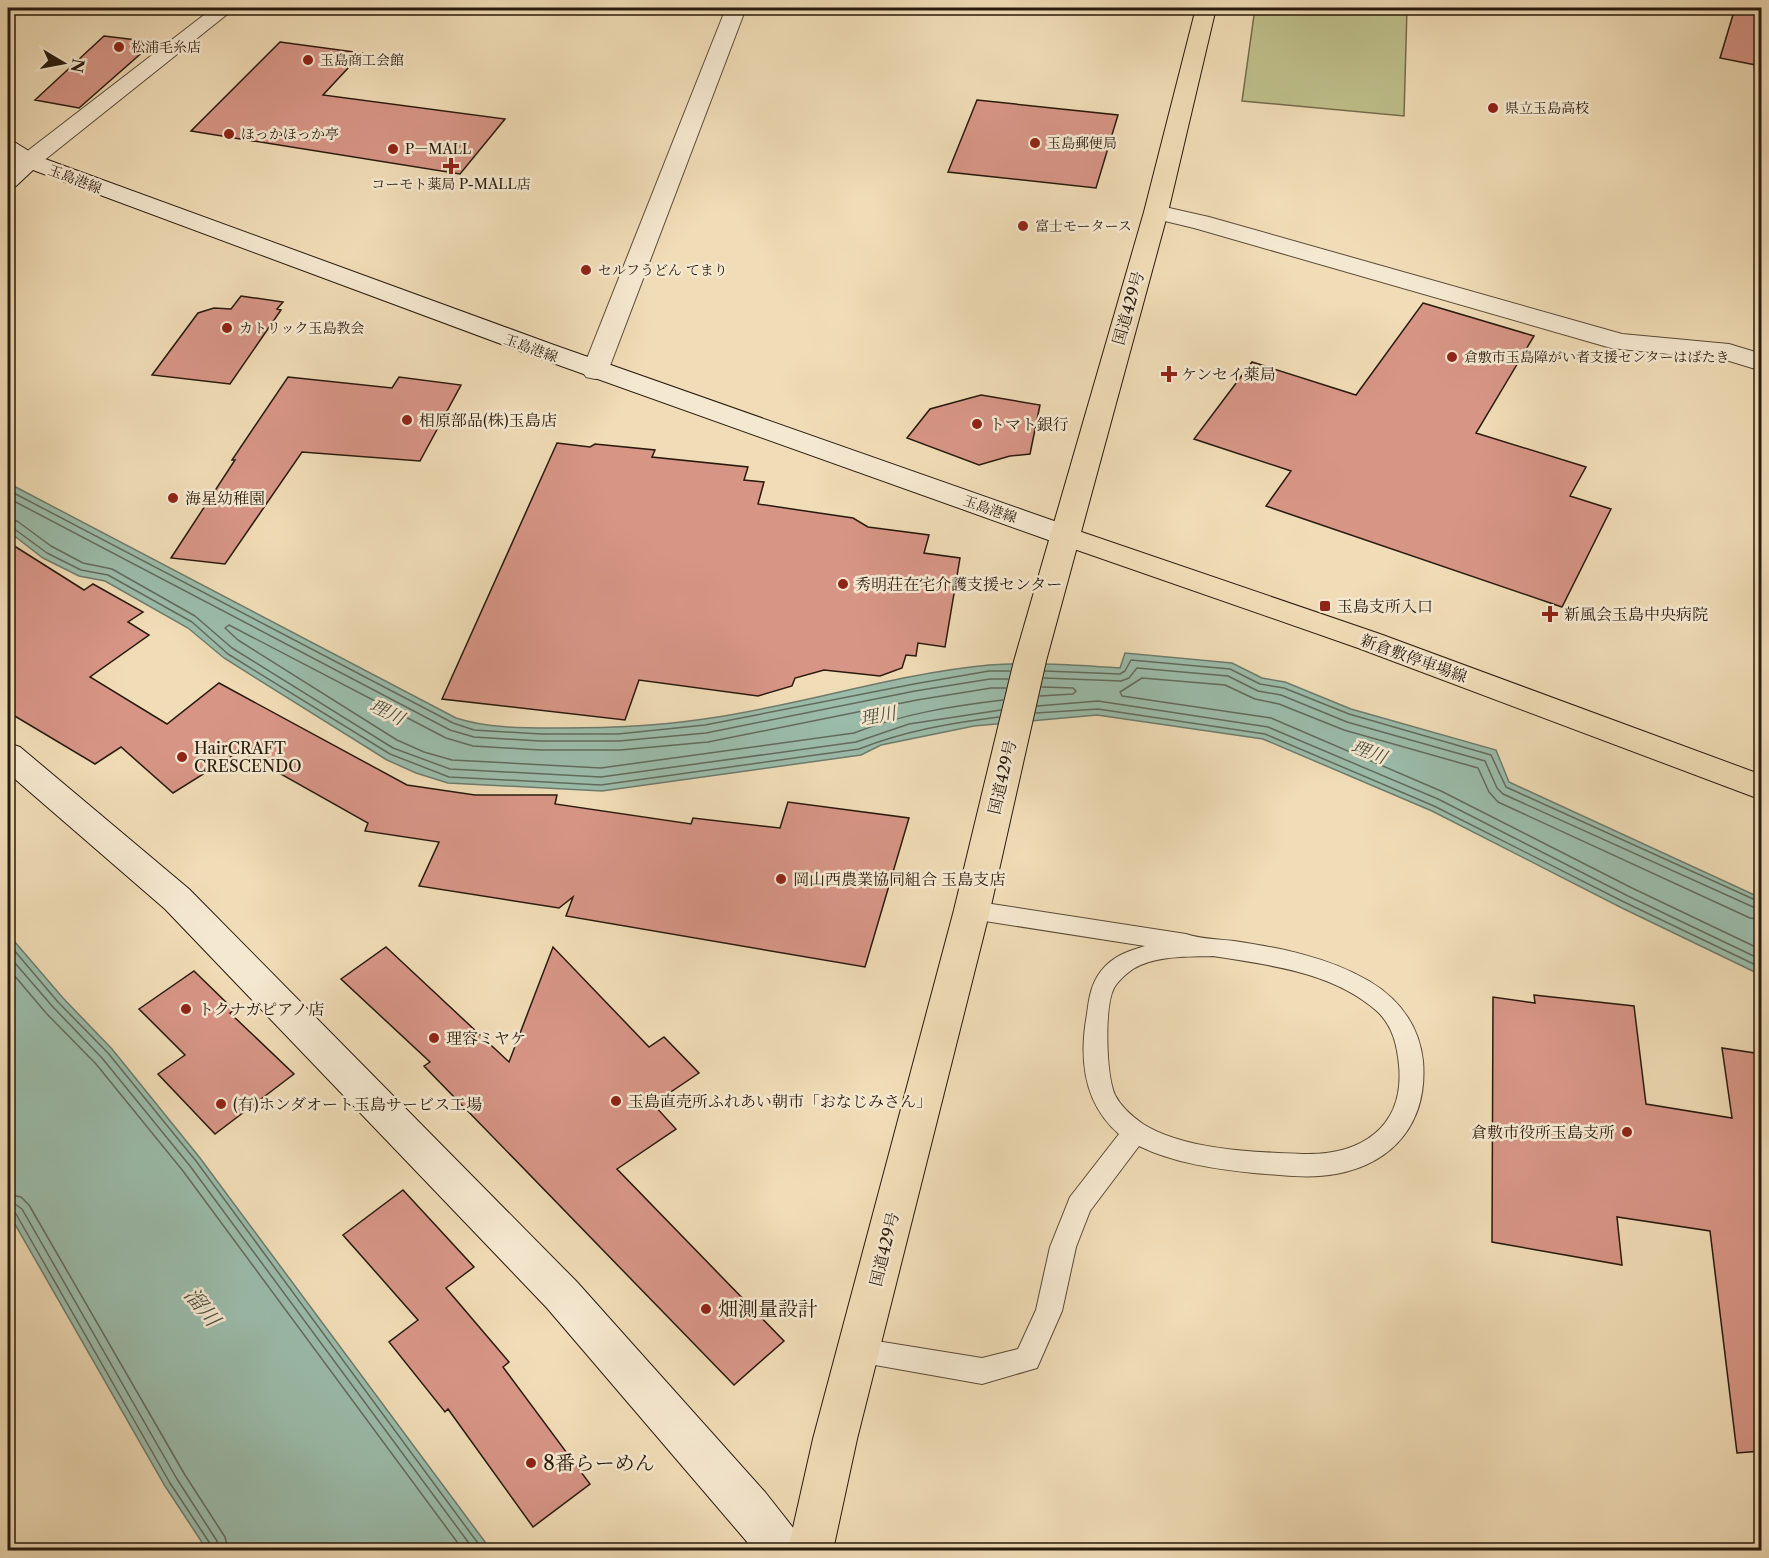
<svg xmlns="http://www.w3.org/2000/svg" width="1769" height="1558" font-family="'Libre Caslon Text','Noto Serif JP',serif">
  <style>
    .green { fill: #bebf8b; stroke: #736c4c; stroke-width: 1.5 }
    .water { fill: #9bbcab; stroke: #6d7b6c; stroke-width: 1.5 }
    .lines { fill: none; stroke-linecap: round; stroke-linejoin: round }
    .shore { stroke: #626b5c; stroke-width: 1.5 }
    .building { fill: #d79586; stroke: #281a0d; stroke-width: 1.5 }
    .lane-casing { stroke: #5a4a37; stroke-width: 2 }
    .street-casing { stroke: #5a4a37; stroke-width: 2 }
    .secondary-casing { stroke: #281a0d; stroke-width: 2 }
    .primary-casing { stroke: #281a0d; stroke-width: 2 }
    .highway-casing { stroke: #281a0d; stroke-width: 2 }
    .lane { fill: #f5e8d0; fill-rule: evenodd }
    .street { fill: #f5e8d0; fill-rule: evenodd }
    .secondary { fill: #f5e8d0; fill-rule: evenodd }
    .primary { fill: #f0dcb6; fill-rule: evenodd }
    .highway { fill: #f0dcb6; fill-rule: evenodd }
    .poi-dot { fill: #8f2418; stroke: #f5e8d0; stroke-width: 2 }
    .labels { text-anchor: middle; stroke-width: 5; stroke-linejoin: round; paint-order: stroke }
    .far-poi-label { font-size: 14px; fill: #281a0d; stroke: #f5e8d0; text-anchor: start }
    .far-street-label { font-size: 14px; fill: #281a0d; stroke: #f5e8d0 }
    .street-label { font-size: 16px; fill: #281a0d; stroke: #f5e8d0 }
    .poi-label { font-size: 16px; fill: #281a0d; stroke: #f5e8d0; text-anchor: start }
    .water-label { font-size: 18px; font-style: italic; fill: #505344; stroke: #f5e8d0 }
    .near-poi-label { font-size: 20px; fill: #281a0d; stroke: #f5e8d0; text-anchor: start }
    .near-water-label { font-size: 21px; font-style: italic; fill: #505344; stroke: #f5e8d0 }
  </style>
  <rect width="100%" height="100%" fill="#f0dcb6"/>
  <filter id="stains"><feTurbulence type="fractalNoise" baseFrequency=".00333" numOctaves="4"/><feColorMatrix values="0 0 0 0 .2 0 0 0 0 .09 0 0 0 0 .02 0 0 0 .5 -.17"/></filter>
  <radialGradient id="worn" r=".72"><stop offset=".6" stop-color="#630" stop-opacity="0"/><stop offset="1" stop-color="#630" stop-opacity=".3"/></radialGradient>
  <!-- green -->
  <path class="green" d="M1255,8H1407L1404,116L1242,101Z"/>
  <!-- water -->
  <path class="water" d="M8,483L456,718C490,729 528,728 564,728C611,728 657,726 704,719C799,706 893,674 989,665C1032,662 1077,665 1120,668L1125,653L1232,663L1262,678L1285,682L1351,709L1496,750L1509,782L1761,898V975L1622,908L1432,811L1263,739L1097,715L974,726L881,745L861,755L602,791L448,783L416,773L387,760L224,658L188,628L105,581L79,576L43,558L8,531Z
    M8,934L63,998L112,1049L200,1158L491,1550H207L165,1486L8,1212Z"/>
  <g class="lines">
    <!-- shore -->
    <path class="shore" d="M8,490L453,723L474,730L541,734H618L705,725L914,684L989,671H1010
      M8,498L450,730L474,737L540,741H619L706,733L915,691L990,679H1008
      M8,519L17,521L51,546L83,563L112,569L195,616L232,648L393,748L450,769L601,777L856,742L909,724L1001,710
      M8,527L13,528L47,553L81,570L108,575L192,622L228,654L390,754L449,777L601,785L859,749C904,731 951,723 999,717
      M1045,671L1120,674L1125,671L1131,660L1230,669L1260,684L1284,688L1349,714L1491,755L1506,787L1762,903
      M1044,678L1121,681L1129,678L1137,668L1228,676L1258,691L1281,695L1347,722L1485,761L1497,788L1503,794L1762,911
      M1040,696L1073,694L1076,691L1073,688L1042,687
      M1003,700C952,706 902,714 854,733L601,768L452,760L424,752L397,740L238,640L225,628L229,625L446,738L473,746L540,750H620L708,742L917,700L991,688H1006
      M1037,706L1098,701L1268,727L1438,799L1628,896L1762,960
      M1036,713L1098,709L1265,734L1434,806L1624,902L1762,968
      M1762,920L1750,918L1498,802L1489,792L1478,768L1344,730L1279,704L1255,699L1225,685L1142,678L1120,692L1122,696L1271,718L1441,791L1632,888L1762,950
      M8,943L58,1002L108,1053L196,1161L483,1550
      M8,955L53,1007L102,1058L190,1166L474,1550
      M8,968L46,1013L96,1064L183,1171L463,1550
      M8,1194L21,1197L29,1205L185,1475L225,1537L228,1550
      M8,1203L15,1204L22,1209L177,1479L217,1541L219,1550
      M8,1210L16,1214L170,1483L211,1545V1550"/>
  </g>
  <!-- building -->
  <path class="building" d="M1735,8H1761V66L1720,58Z
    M104,36L154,42L79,108L35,100Z
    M280,42L362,53L323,95L505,119L460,174L191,131Z
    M977,100L1118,115L1096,188L948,172Z
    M241,296L283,302L277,309L281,310L230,384L152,375L198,313L214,308L231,309Z
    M1423,303L1534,336L1476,433L1586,467L1570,496L1611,509L1562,607L1266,506L1291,471L1194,439L1252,362L1356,395Z
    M288,377L392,388L399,377L461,385L420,461L302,452L225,564L171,558L235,460H232Z
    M981,395L1040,405L1030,454L1010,456L979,465L907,438L930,409Z
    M557,443L590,447L595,444L655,450L652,457L748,467L744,480L764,482L758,504L853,518L868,527L929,535L924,553L960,558L945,647L918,643L916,656L906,655L902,668L880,676L824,670L795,678L792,686L758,696L639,680L625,720L442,699Z
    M8,542L84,590L93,584L143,612L128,622L149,635L90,677L167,724L219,683L407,785L475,795H557L555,804L691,824L693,818L780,828L788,802L909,818L865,967L566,916L573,897L559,908L419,886L439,842L365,831L368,823L240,751L173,793L121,747L95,764L8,712Z
    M386,947L509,1062L553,947L649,1047L664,1037L699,1073L653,1104L676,1129L617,1169L784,1341L734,1385L424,1066L430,1062L341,979Z
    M194,971L234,1010L230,1013L294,1074L215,1134L158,1074L185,1055L139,1009Z
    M1534,995L1634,1006L1646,1104L1732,1118L1722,1048L1761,1054V1451L1737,1453L1710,1231L1617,1217L1622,1265L1492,1242L1493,997L1535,1003Z
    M403,1190L474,1267L446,1288L509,1362L503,1367L590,1484L533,1527L448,1409L445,1412L389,1342L418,1320L343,1235Z"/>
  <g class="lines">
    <defs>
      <path id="lane" d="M972,901L1186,934C1201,939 1217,939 1234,941C1280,948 1328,957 1369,981C1399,999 1419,1025 1423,1061C1428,1121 1395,1163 1336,1174C1310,1179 1280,1175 1254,1173C1215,1169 1174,1163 1139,1146L1090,1211L1076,1247L1062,1311L1037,1368L982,1384L858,1362L849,1359L845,1350L849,1341L858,1338L982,1358L1018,1349L1036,1310L1050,1247L1070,1197L1119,1134C1083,1103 1079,1058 1087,1014C1089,998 1091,984 1101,971C1113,956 1128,951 1145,946L972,919L964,916L961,910L964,904ZM1213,956C1269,965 1334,972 1378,1012C1393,1027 1397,1045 1399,1065C1405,1128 1360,1156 1302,1154C1253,1152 1185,1150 1143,1124C1133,1117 1121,1107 1115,1095C1106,1075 1104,1007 1114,988C1118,981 1126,974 1133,969C1155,955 1189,957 1213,956Z"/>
      <path id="street" d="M213,8H235L37,166L29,168L21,166L17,161L21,156Z
        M726,8H746L608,371L604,377L595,379L586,377L582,371Z
        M1156,205L1209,217L1622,334L1729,344L1762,354V371L1726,360L1611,348L1194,228L1148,217L1144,212L1148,207Z"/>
      <path id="secondary" d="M8,141L16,143L37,156L554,345L1074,528L1079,535L1074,542L1064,544L1054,542L536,357L33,170L16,186L8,188V169L15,162L8,158Z
        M8,743L20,747L189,889L577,1282L765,1492L798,1534L804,1550H754L547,1308L165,909L8,773Z"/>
      <path id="primary" d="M1064,526L1380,634L1762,775V800L1358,648L1054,542L1049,535L1054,528Z"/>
      <path id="highway" d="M1196,8H1216L1168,212L1046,661L990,910L857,1439L833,1550H788L813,1439L954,910L1014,661L1144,212Z"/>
    </defs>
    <!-- lane casing -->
    <use href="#lane" class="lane-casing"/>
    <!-- street casing -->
    <use href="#street" class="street-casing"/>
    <!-- secondary casing -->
    <use href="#secondary" class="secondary-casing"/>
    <!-- primary casing -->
    <use href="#primary" class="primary-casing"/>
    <!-- highway casing -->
    <use href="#highway" class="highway-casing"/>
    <!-- lane -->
    <use href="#lane" class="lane"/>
    <!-- street -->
    <use href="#street" class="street"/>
    <!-- secondary -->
    <use href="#secondary" class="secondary"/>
    <!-- primary -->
    <use href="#primary" class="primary"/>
    <!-- highway -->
    <use href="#highway" class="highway"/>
  </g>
  <!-- markers -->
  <g class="poi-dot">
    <circle cx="119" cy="47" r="6"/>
    <circle cx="308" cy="60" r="6"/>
    <circle cx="1493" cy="108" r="6"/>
    <circle cx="229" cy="134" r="6"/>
    <circle cx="1035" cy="143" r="6"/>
    <circle cx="393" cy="149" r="6"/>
    <path d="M448 157h6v6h6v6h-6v6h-6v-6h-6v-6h6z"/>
    <circle cx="1023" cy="226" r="6"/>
    <circle cx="586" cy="270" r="6"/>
    <circle cx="227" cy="328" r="6"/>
    <circle cx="1452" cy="357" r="6"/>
    <path d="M1166 365h6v6h6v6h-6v6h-6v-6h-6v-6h6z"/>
    <circle cx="407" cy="420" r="6"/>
    <circle cx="977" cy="424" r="6"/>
    <circle cx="173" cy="498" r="6"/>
    <circle cx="843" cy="584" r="6"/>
    <rect x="1319" y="600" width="12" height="12" rx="3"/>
    <path d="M1547 605h6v6h6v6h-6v6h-6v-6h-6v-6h6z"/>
    <circle cx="182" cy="757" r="6"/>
    <circle cx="781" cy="879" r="6"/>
    <circle cx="186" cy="1009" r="6"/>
    <circle cx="434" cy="1038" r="6"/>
    <circle cx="616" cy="1101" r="6"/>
    <circle cx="221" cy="1104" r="6"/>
    <circle cx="1627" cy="1132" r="6"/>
    <circle cx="706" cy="1309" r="6"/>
    <circle cx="531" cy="1463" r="6"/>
  </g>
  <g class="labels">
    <!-- far-poi labels -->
    <g class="far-poi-label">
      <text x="131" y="52">松浦毛糸店</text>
      <text x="320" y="65">玉島商工会館</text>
      <text x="1505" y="113">県立玉島高校</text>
      <text x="241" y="139">ほっかほっか亭</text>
      <text x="1047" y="148">玉島郵便局</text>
      <text x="405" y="154">P―MALL</text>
      <text x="451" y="189" text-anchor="middle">コーモト薬局 P-MALL店</text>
      <text x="1035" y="231">富士モータース</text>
      <text x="598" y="275">セルフうどん てまり</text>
      <text x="239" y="333">カトリック玉島教会</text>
      <text x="1464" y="362">倉敷市玉島障がい者支援センターはばたき</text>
    </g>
    <!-- far-street labels -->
    <g class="far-street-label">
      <text transform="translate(75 179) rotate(21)" y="5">玉島港線</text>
      <text transform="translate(531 348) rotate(20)" y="5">玉島港線</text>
      <text transform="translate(990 509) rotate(19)" y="5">玉島港線</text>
    </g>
    <!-- street labels -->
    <g class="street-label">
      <text transform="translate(1128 308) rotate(-74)" y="6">国道429号</text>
      <text transform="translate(1414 658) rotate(20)" y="6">新倉敷停車場線</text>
      <text transform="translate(1002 777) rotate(-77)" y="6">国道429号</text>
      <text transform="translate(884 1249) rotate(-76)" y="6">国道429号</text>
    </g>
    <!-- poi labels -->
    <g class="poi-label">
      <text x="1181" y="380">ケンセイ薬局</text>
      <text x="419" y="426">相原部品(株)玉島店</text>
      <text x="989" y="430">トマト銀行</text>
      <text x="185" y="504">海星幼稚園</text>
      <text x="855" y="590">秀明荘在宅介護支援センター</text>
      <text x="1337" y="612">玉島支所入口</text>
      <text x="1564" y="620">新風会玉島中央病院</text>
      <text x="194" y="754">HairCRAFT<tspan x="194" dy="18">CRESCENDO</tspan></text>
      <text x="793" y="885">岡山西農業協同組合 玉島支店</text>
      <text x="198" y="1015">トクナガピアノ店</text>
      <text x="446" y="1044">理容ミヤケ</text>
      <text x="628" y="1107">玉島直売所ふれあい朝市「おなじみさん」</text>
      <text x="233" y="1110">(有)ホンダオート玉島サービス工場</text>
      <text x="1615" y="1138" text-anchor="end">倉敷市役所玉島支所</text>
    </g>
    <!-- water labels -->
    <g class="water-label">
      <text transform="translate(387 712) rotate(26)" y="6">理川</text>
      <text transform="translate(878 716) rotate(-10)" y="6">理川</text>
      <text transform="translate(1369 752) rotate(21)" y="6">理川</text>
    </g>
    <!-- near-poi labels -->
    <g class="near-poi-label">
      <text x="718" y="1316">畑測量設計</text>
      <text x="543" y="1470">8番らーめん</text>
    </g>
    <!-- near-water labels -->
    <g class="near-water-label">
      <text transform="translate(202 1307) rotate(51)" y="7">溜川</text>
    </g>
  </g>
  <!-- margin -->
  <rect width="1769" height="1558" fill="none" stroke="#f0dcb6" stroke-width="30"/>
  <rect x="9" y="9" width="1751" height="1540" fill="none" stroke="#281a0d" stroke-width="3"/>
  <rect x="15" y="15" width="1739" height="1528" fill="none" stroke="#281a0d" stroke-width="1.5"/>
  <!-- north arrow -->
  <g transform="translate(63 63) rotate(100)" stroke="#f5e8d0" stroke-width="4.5" paint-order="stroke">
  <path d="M0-4.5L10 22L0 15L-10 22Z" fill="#281a0d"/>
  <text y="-9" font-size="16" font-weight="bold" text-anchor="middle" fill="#281a0d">N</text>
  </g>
  <rect width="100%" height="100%" filter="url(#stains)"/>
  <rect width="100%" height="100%" fill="url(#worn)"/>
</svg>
